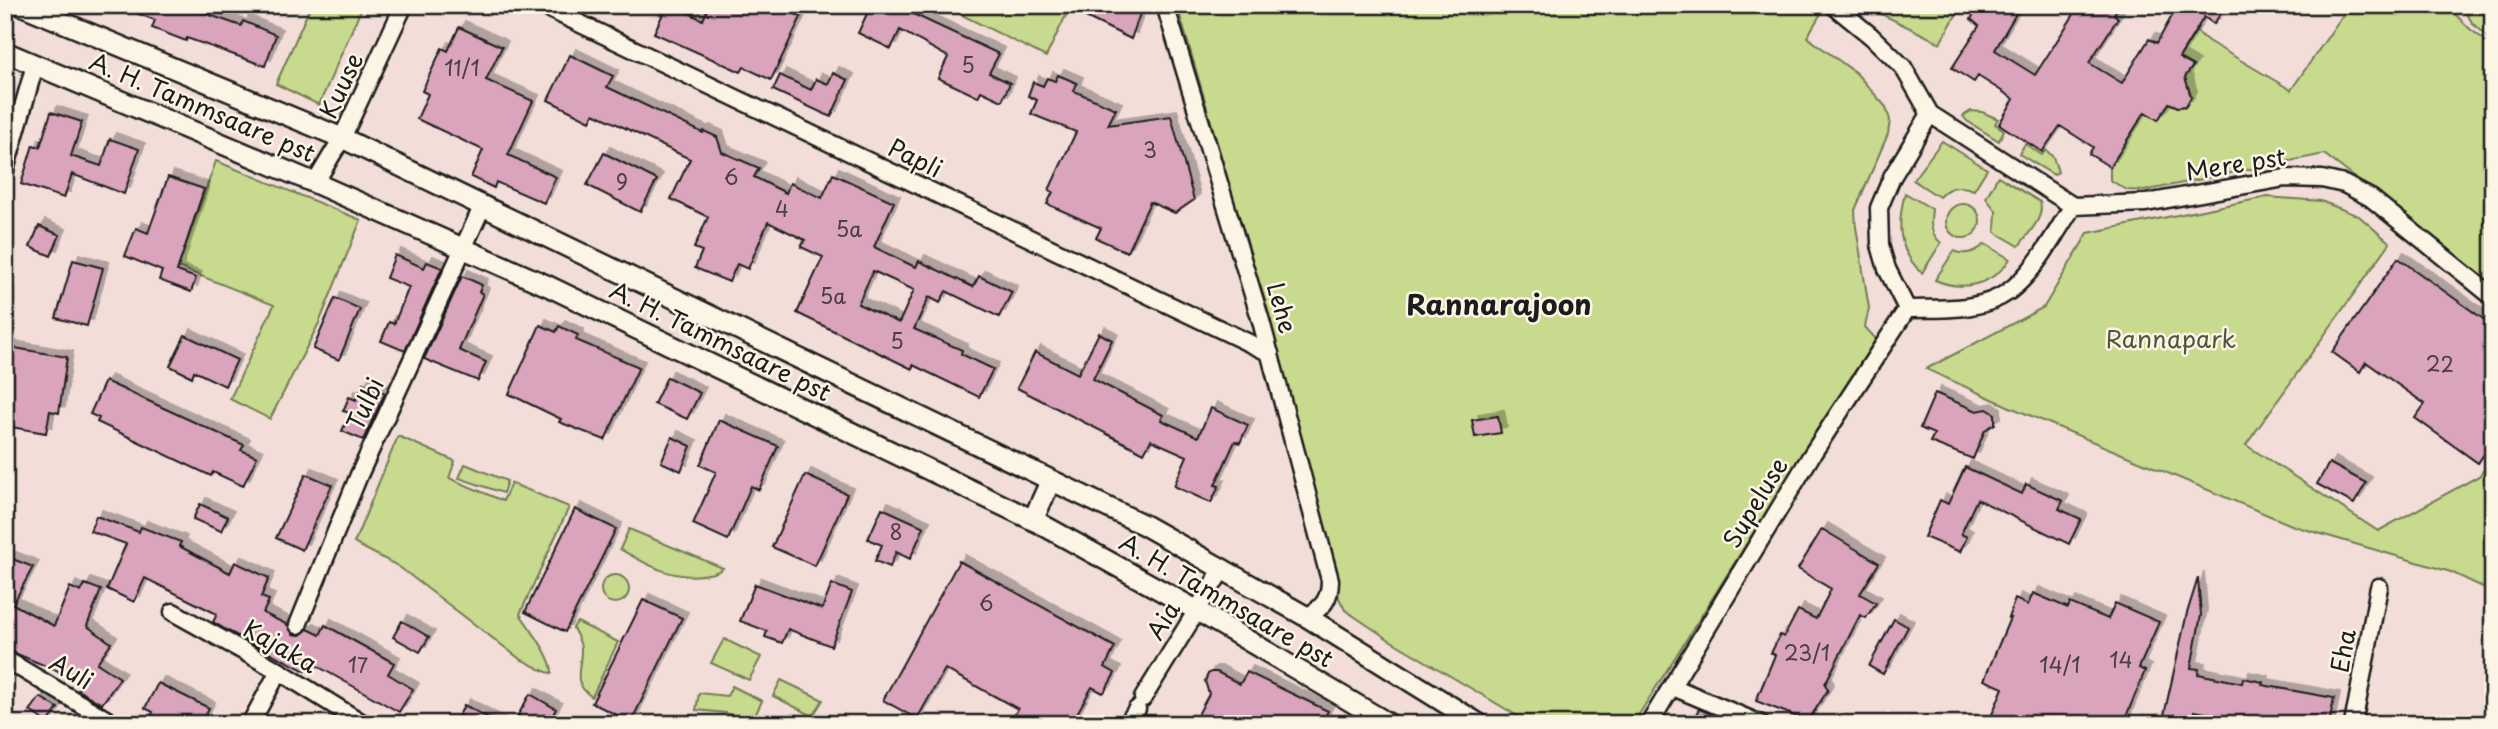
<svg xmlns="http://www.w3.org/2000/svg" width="2498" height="729" font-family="'Playpen Sans',sans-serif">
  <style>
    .green { fill: #c8da8e; stroke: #727b55; stroke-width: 2 }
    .building { fill: #d9a4bc; stroke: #1c1c1c; stroke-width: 2; fill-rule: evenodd; filter: url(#shadow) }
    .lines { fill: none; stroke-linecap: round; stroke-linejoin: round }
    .minor-casing { stroke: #1c1c1c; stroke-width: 21 }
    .tertiary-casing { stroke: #1c1c1c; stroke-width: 24 }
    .minor { stroke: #fcf5e5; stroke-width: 16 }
    .tertiary { stroke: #fcf5e5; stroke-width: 19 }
    .labels { text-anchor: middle; stroke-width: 5; stroke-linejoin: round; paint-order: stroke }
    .number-label { font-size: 21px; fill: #4b3e44 }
    .street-label { font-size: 24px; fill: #1c1c1c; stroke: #fcf5e5 }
    .park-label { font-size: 24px; fill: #50553e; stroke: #fcf5e5 }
    .quarter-label { font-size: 28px; font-weight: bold; fill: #1c1c1c; stroke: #fcf5e5 }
  </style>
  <defs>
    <filter id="shadow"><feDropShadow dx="6" dy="-6" stdDeviation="0" flood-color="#0004"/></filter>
  </defs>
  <rect width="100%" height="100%" fill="#f2ddd9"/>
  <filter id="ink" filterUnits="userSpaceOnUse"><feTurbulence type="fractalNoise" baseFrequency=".0143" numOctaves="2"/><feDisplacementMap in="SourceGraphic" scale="14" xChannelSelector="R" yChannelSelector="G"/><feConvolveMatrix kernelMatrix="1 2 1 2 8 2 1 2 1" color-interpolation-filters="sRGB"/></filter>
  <g filter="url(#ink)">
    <!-- green -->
    <path class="green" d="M311,5H363L319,105L276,84Z
      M942,5H1060L1069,9L1046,57Z
      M1177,5H1826L1807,37L1856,73L1886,107L1890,120L1888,134L1855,210L1856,227L1869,308L1865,327L1876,339L1633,724H1531L1388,639L1345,610L1339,598L1332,557L1266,310Z
      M1863,5H1962L1940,43Z
      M2342,5H2446L2470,29L2493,46V284L2324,154L2144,191L2127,190L2110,180V167L2145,112L2158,120L2169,103L2178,107L2186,106L2191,97L2188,87L2182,82L2193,66L2179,58L2196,31L2208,41L2291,90L2347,9Z
      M2474,5H2493V40L2473,24L2467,14Z
      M1971,111L1982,112L1998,119L1995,124L2004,130L1999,141L1967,121L1963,116Z
      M1942,141L1987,169L1974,190C1961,185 1948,186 1939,197L1913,180Z
      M2025,144L2042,155L2046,150L2053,157L2058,172L2054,175L2019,154Z
      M216,161L361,220L319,323L270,419L230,399L274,305L178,267Z
      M1998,176L2040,202C2045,218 2028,233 2019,246L1995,232L1996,211L1986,198Z
      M1905,193L1932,209C1930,224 1930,233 1941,243L1922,273C1897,250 1897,224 1905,193Z
      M2267,197L2321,201L2359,216L2390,243L2246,445L2378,531L2479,476L2493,459V592L2451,572L2294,526L2010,407L1926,369L2044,307L2088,233Z
      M1946 221a17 17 0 1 1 34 0a17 17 0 1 1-34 0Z
      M1985,244L2010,259C1993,285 1963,292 1935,280L1954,251C1965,256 1976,252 1985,244Z
      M398,436L455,461L449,478L503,501L511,483L569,507L520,614C530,629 552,656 552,673C541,672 531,663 520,659L398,566L354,543Z
      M465,464L507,481L503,493L459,478Z
      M629,529L723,568C717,573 710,574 702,575C670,579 646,564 620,549Z
      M601 589a14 14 0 1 1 28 0a14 14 0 1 1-28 0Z
      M577,622L618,642L592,697C571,682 581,671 581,650C582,643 576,635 573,628Z
      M724,639L761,657L749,680L711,663Z
      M781,680L823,700L813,716L773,696Z
      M732,686L762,701L751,724L726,713L696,710L699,693L727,696Z"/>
    <!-- building -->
    <path class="building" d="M121,5H200L198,11L241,26L243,21L276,35L265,66L187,38L186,41L152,28L155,20L120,7Z
      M667,5H673L703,20L709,5H794L791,12L801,17L771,80L744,67L741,72L654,33Z
      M871,5H894L999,54L989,73L1010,83L1002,101L981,91L978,97L938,78L948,57L900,30L891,49L858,33Z
      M1061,5H1143L1131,39Z
      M1979,5H2021L1995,50L2035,75L2080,5H2120L2114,14L2118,18L2089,63L2122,83L2149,39L2157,43L2178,5H2226L2214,24L2204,17L2179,58L2193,66L2185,77L2191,97L2186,106L2178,107L2169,103L2158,120L2145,112L2110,167L2089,154L2093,147L2060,126L2042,152L1999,124L2014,99L1978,76L1974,82L1952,68L1979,26L1971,19Z
      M459,27L502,47L486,80L533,101L508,155L556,177L544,203L496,182L494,188L471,177L483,150L417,119L428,94L422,91L442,48L448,51Z
      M570,55L613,76L607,87L703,133L704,131L717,137L722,152L759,168L754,177L786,193L790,183L822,198L833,174L894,202L874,247L911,265L916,267L919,261L973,287L979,276L1012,292L999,317L946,291L940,303L929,297L914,329L962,350L961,354L993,369L979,397L913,365L912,369L797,313L823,257L801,247L805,240L768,222L748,269L737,264L729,282L695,268L702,251L694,248L708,217L671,199L690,159L594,113L590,121L548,100ZM873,271L914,290L899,323L858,304Z
      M833,73L848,80L831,117L773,90L780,75L811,90L816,79L828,84Z
      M1058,75L1077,83L1074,91L1116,109L1108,125L1171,116L1194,200L1175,213L1150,202L1127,252L1096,238L1101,228L1047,204L1053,192L1049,190L1076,132L1031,114L1037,100L1028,96L1033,82L1043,86L1047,78L1055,81Z
      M51,112L82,122L71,156L101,166L110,139L139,149L124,194L72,174L64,198L21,184L33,145L40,147Z
      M604,153L657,180L640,212L587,185Z
      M168,177L204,189L177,271L196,278L191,292L159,280L162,271L125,256L136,228L148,233Z
      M39,226L60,235L51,256L30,247Z
      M395,255L424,268L427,262L442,268L405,351L381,341L389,322L394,324L409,287L386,278Z
      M2398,258L2493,326V441L2478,463L2415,418L2425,404L2366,362L2360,372L2332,352Z
      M73,260L103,268L87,326L56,318Z
      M462,276L482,285L479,292L483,294L459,350L486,362L478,381L424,359Z
      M335,298L360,309L339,360L313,349Z
      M540,325L556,332L559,326L578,335L576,340L639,367L605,440L559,422L561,419L509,394Z
      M1099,333L1112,340L1093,379L1163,415L1161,420L1198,437L1211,408L1248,425L1240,443L1235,441L1215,485L1219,486L1211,503L1174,486L1187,456L1151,440L1144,453L1017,388L1035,352L1078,374Z
      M185,335L237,360L225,386L194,371L192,377L170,366Z
      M9,347L67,357L59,413L50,411L46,433L5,426V371Z
      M667,377L700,393L687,419L654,404Z
      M105,381L244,445L241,450L257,457L243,486L213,472L211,476L97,422L99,418L90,414Z
      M363,383L385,393L363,440L342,431L350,413L343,411L349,397L356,400Z
      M1935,393L1977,411L1987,409L1995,414V424L1985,430L1973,459L1930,442L1934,434L1920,428Z
      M1498,416L1501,433L1475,437L1472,420Z
      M719,420L778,446L759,490L751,486L728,540L693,524L716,472L700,465Z
      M672,437L691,446L681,471L661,462Z
      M2329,463L2366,483L2354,504L2317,484Z
      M1965,467L2022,494L2026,484L2063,501L2059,509L2081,519L2069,544L1977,499L1961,534L1967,537L1960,552L1924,537L1940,500L1948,504Z
      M306,474L332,485L302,550L276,538Z
      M805,475L847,494L815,566L772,547Z
      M200,504L228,517L221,531L193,519Z
      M882,508L924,527L910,559L896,552L890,567L875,561L882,545L868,539Z
      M575,509L616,529L565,632L525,612Z
      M96,516L139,532L141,527L181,542L179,546L230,573L235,562L269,578L261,597L269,600L263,613L288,625L293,634L300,635L308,629L320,635L325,625L394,663L388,674L413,689L399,712L310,662L305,671L228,631L213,622L217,614L145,578L134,602L107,589L126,544L90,531Z
      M1822,529L1879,563L1860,594L1876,603L1866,618L1860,615L1825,684L1828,690L1808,721L1756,701L1775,655L1771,653L1780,635L1784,637L1798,610L1816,619L1831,589L1798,569Z
      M5,556L33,567L13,604L54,626L70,587L81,592L85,584L101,590L87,626L111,643L97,663L120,678L102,704L78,690L84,682L5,649Z
      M959,561L1115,647L1105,667L1115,673L1105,691L1103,693L1092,687L1071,724H1009L1018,709L945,669L917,719L883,700Z
      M2198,578L2201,615L2191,668L2199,669L2198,674L2242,683L2243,678L2263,682L2262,685L2334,698L2329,724H2264L2194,711L2192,724H2162L2187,613Z
      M755,584L822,609L832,584L852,592L831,646L788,629L782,643L765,637L767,631L740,621Z
      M2033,593L2068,608L2070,603L2108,619L2115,603L2159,622L2139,668L2145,671L2123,724H1988L2003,688L1984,680L2010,618H2008L2015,599L2028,605Z
      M643,600L682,618L631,722L592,703Z
      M1894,619L1908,627L1883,674L1869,666Z
      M402,621L429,637L420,652L393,637Z
      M1211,672H1217L1240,684L1247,672L1328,711L1321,724H1193L1209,694L1205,681L1208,674Z
      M158,683L209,708L201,724H148L153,712L145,708Z
      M530,694L556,709L548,724H513Z
      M40,697L58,708L48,723L30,711Z
      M464,705L500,724H455Z
      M1699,709L1716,716L1711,724H1690Z"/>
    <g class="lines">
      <defs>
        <path id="minor" d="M541,5L1270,353
          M1165,5L1261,321L1330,580C1330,600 1323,607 1307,617
          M1833,5L1871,36L1903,67L1930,114L2073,206
          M5,170L35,65
          M315,183L342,138L404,5
          M2073,206L2146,203L2285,178L2322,179L2344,184L2371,198L2493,297
          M1907,309L1887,269L1880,245L1879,208L1892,177L1930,114
          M1907,309C1939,308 1980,312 2008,292C2036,271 2054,235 2073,206
          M173,612L279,671L364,724
          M298,625L359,475L483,205
          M5,659L114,724
          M1673,687L1761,724
          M1143,698L1223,568
          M250,724L279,671
          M1127,724L1137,709
          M1649,724L1811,456L1907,309
          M2353,724L2379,587"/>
        <path id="tertiary" d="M21,5L342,138L1144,525L1307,617L1479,724
          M5,52L315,183L548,286L1039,523L1198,611L1389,724
          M1033,520L1051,480"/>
      </defs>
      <!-- minor casing -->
      <use href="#minor" class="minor-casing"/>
      <!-- tertiary casing -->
      <use href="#tertiary" class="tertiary-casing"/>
      <!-- minor -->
      <use href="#minor" class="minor"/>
      <!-- tertiary -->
      <use href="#tertiary" class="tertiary"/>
    </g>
  </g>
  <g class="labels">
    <!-- number labels -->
    <g class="number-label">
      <text x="968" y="73">5</text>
      <text x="462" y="76">11/1</text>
      <text x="1150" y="158">3</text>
      <text x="731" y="185">6</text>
      <text x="622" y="190">9</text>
      <text x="782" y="217">4</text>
      <text x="849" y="237">5a</text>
      <text x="833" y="304">5a</text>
      <text x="897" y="349">5</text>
      <text x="2440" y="372">22</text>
      <text x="896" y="540">8</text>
      <text x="986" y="611">6</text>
      <text x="1807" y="661">23/1</text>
      <text x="2121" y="668">14</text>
      <text x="358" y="673">17</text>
      <text x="2060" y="673">14/1</text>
    </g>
    <!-- street labels -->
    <g class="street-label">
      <text transform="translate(342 86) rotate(-65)" y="8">Kuuse</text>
      <text transform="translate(202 108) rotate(23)" y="8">A. H. Tammsaare pst</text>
      <text transform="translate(915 159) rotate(26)" y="8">Papli</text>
      <text transform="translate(2236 165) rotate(-9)" y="8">Mere pst</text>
      <text transform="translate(1281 308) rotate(74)" y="8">Lehe</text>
      <text transform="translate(720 342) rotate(26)" y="8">A. H. Tammsaare pst</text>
      <text transform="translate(366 404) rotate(-65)" y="8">Tulbi</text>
      <text transform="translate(1756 503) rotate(-59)" y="8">Supeluse</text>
      <text transform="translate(1226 601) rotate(30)" y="8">A. H. Tammsaare pst</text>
      <text transform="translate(1164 621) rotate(-58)" y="8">Aia</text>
      <text transform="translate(280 647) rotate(30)" y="8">Kajaka</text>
      <text transform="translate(2344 651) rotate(-79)" y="8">Eha</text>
      <text transform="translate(71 672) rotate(31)" y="8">Auli</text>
    </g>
    <!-- park labels -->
    <g class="park-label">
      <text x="2171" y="348">Rannapark</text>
    </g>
    <!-- quarter labels -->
    <g class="quarter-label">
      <text x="1499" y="315">Rannarajoon</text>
    </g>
  </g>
  <!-- margin -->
  <rect width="2498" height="729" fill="none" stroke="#fcf5e5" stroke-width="28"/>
  <rect x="14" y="14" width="2470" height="701" fill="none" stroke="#1c1c1c" stroke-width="2.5" filter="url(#ink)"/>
</svg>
